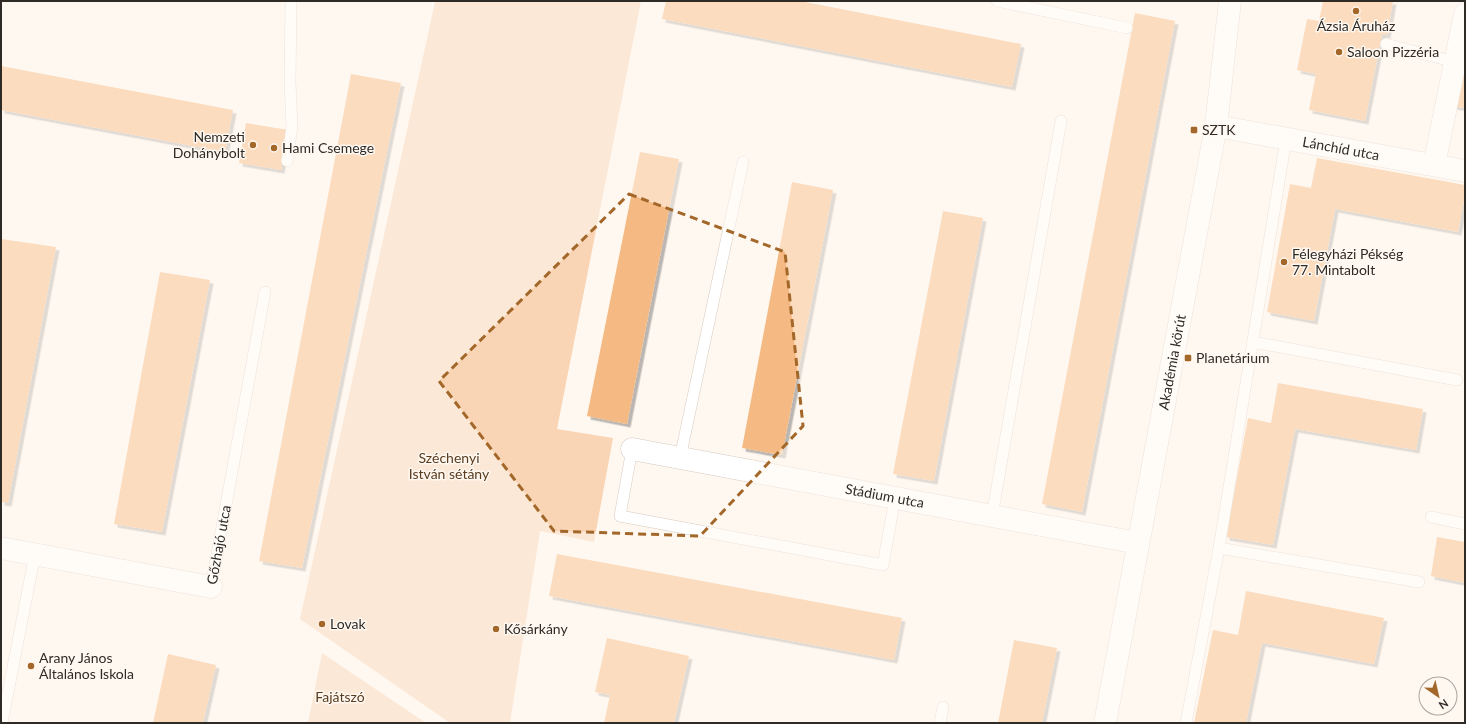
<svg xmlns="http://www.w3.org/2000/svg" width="1466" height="724" font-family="Lato,sans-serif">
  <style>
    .green { fill: #f9d5b5 }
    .building { fill: #f5ba83; filter: url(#shadow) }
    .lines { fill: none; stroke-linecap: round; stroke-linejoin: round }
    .service-casing { stroke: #d6cabf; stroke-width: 12 }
    .minor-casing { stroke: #d6cabf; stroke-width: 23 }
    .tertiary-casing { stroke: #d6cabf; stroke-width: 23 }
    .service { stroke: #fff; stroke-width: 11 }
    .minor { stroke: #fff; stroke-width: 22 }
    .tertiary { stroke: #fff; stroke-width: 22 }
    .marked { fill: none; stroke: #a36729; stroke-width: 3; stroke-dasharray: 8 5; stroke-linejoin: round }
    .poi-dot { fill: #a36729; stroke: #fff8f1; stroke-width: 1.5 }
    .labels { text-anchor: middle; stroke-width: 3; stroke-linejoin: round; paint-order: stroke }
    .poi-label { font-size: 14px; fill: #2e2a26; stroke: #fff8f1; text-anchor: start }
    .street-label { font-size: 14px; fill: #2e2a26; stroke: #fff8f1 }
    .park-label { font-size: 14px; fill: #593b1d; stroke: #fff8f1 }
  </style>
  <defs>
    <filter id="shadow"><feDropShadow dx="3.5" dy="3.5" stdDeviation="0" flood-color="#0004"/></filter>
  </defs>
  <rect width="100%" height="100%" fill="#fff8f1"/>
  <!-- green -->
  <path class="green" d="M442,1H641L557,429L613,438L594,542L540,531L510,723H450L300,619L435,2Z
    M322,653L426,723H308Z"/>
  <!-- building -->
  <path class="building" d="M666,1H800L1021,44L1012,87L662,19Z
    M1323,1H1393L1387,35L1382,34L1365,121L1309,110L1316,74L1297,70L1307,19L1319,21Z
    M1135,13L1175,21L1082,512L1042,504Z
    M1465,50V108L1452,106Z
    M1,66L233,110L225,152L1,110Z
    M351,74L401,83L302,568L259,561Z
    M246,123L288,130L281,170L239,163Z
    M640,152L679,159L627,424L587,416Z
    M1317,158L1465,185V195L1458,232L1335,209L1314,321L1267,312L1290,184L1311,188Z
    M792,182L833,190L782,455L742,448Z
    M943,211L983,218L934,481L893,474Z
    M1,239L56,247L8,503L1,502Z
    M160,272L210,280L162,532L114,524Z
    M1278,383L1423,409L1416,450L1295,429L1273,545L1226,537L1248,418L1271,423Z
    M1437,537L1465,542V583L1431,576Z
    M557,554L902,618L894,660L549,596Z
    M1246,591L1384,618L1374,664L1262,643L1246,723H1194L1213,630L1238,635Z
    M607,638L689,656L674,723H604L610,695L595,692Z
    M1014,640L1057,648L1042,723H998Z
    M168,654L216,665L203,723H153Z"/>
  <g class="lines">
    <defs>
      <g id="service">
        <path d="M997,1L1127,28"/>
        <path d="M1386,44L1455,62"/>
        <path d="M287,161L292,127L290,82L291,1"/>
        <path d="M1253,342L1457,380"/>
        <path d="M632,449L620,516L883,565L895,498"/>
        <path d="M680,458L743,162"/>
        <path d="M992,516L1061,121"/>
        <path d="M1431,517L1465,524"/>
        <path d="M1219,548L1419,582"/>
        <path id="s1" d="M211,587L265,292"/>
        <path d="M2,723L35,554"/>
        <path d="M940,723L943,707"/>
        <path d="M1186,723L1219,548L1286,139"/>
      </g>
      <g id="minor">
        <path id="s2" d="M1216,126L1465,171"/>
        <path d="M1434,165L1465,14"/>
        <path id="s3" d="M632,449L1138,543"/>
        <path d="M1,548L211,587"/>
      </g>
      <g id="tertiary">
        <path id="s4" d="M1105,723L1216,126L1230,1"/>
      </g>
    </defs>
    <!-- service casing -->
    <use href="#service" class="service-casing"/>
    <!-- minor casing -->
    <use href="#minor" class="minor-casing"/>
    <!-- tertiary casing -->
    <use href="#tertiary" class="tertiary-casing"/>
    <!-- service -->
    <use href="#service" class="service"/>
    <!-- minor -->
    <use href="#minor" class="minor"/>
    <!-- tertiary -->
    <use href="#tertiary" class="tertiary"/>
  </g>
  <!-- marked area -->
  <path d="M0 0H1466V724H0ZM629,194L785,252L803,426L700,536L554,531L439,381Z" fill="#fff8f1" fill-opacity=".55" fill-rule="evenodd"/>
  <path class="marked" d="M629,194L785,252L803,426L700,536L554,531L439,381Z"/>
  <!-- markers -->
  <g class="poi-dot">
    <circle cx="1356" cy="11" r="4"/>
    <circle cx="1339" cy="52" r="4"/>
    <rect x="1190" y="126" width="8" height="8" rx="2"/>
    <circle cx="253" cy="145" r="4"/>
    <circle cx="274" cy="148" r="4"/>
    <circle cx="1284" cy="262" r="4"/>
    <rect x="1184" y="354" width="8" height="8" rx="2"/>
    <circle cx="322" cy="624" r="4"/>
    <circle cx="496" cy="629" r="4"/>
    <circle cx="31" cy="666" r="4"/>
  </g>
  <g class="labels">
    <!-- poi labels -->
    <g class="poi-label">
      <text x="1356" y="31" text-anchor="middle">Ázsia Áruház</text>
      <text x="1347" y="57">Saloon Pizzéria</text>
      <text x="1202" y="135">SZTK</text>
      <text x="245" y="142" text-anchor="end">Nemzeti<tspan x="245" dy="16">Dohánybolt</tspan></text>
      <text x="282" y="153">Hami Csemege</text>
      <text x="1292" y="259">Félegyházi Pékség<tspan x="1292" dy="16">77. Mintabolt</tspan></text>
      <text x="1196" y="363">Planetárium</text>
      <text x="330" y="629">Lovak</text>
      <text x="504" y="634">Kősárkány</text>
      <text x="39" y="663">Arany János<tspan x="39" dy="16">Általános Iskola</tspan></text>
    </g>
    <!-- street labels -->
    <g class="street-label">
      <text dy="5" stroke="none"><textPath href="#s2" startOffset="127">Lánchíd utca</textPath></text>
      <text dy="5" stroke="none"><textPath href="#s4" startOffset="367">Akadémia körút</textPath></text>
      <text dy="5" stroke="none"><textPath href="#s3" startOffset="257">Stádium utca</textPath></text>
      <text dy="5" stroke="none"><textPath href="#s1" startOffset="43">Gőzhajó utca</textPath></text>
    </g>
    <!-- park labels -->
    <g class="park-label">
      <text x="449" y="463">Széchenyi<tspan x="449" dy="16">István sétány</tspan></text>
      <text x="340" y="702">Fajátszó</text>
    </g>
  </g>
  <!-- border -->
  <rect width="1466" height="724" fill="none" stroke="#2e2a26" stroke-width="4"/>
  <!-- north arrow -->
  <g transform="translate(1438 696) rotate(146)"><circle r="19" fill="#fff8f1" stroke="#aba6a0"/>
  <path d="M0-3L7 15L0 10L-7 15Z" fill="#a36729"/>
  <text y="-6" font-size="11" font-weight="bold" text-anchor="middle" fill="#2e2a26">N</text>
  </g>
</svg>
